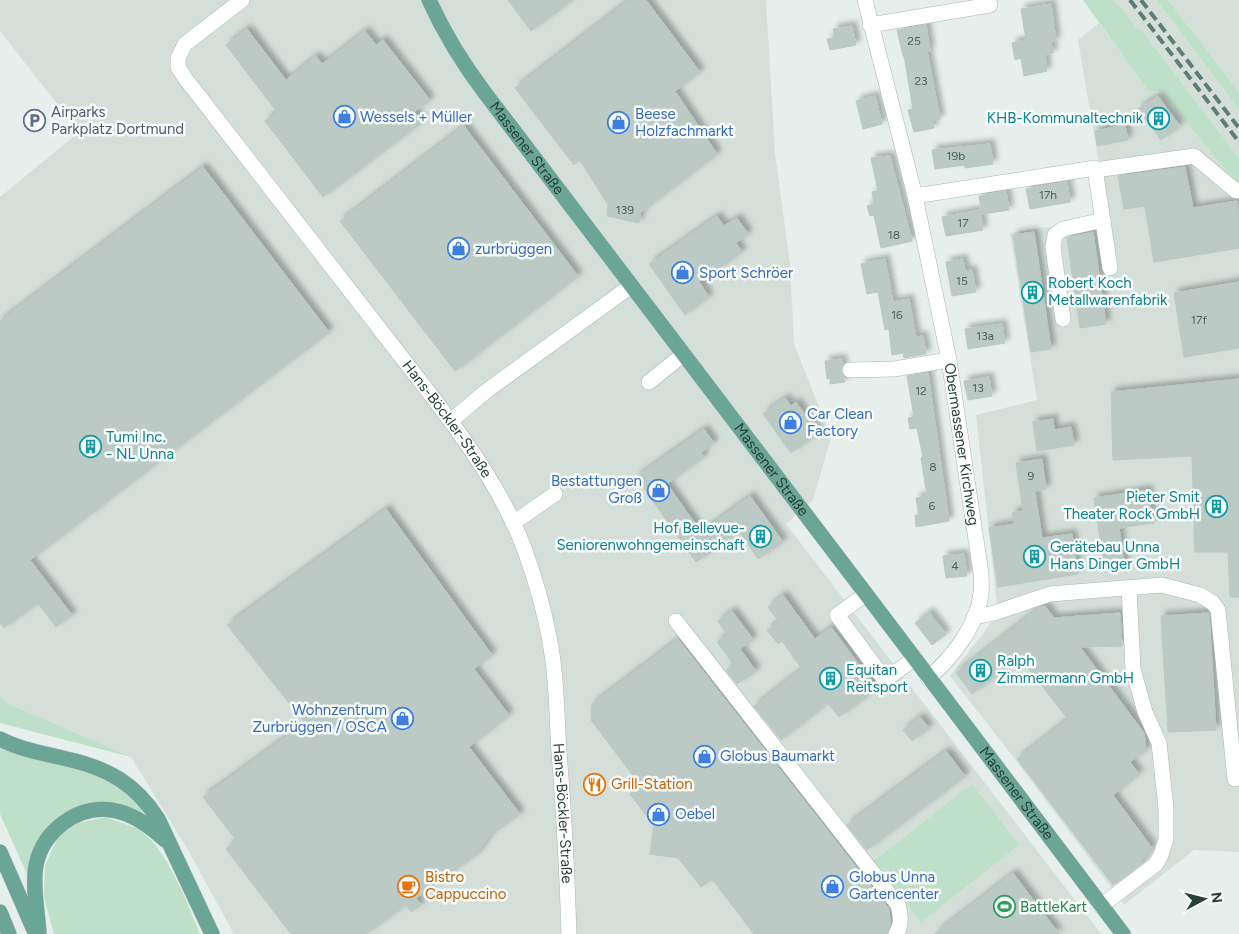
<svg xmlns="http://www.w3.org/2000/svg" width="1239" height="934" font-family="Figtree,sans-serif">
  <style>
    .built { fill: #d4dfda }
    .green { fill: #bfe0c8 }
    .building { fill: #bbcac4; stroke: #b8c9c2; filter: url(#shadow) }
    .lines { fill: none; stroke-linecap: round; stroke-linejoin: round }
    .minor-casing { stroke: #a8b8b2; stroke-width: 16 }
    .major-casing { stroke: #c2cac8; stroke-width: 16 }
    .minor { stroke: #fff; stroke-width: 15 }
    .major { stroke: #6aa596; stroke-width: 15 }
    .rail { stroke: #5f7d75; stroke-width: 4; stroke-dasharray: 10 5; stroke-linecap: butt }
    .labels { text-anchor: middle; stroke-width: 5; stroke-linejoin: round; paint-order: stroke }
    .number-label { font-size: 12px; fill: #4a645c }
    .service-label { font-size: 15px; fill: #4e5e75; stroke: #f7fbf9; text-anchor: start }
    .shop-label { font-size: 15px; fill: #366cbe; stroke: #f7fbf9; text-anchor: start }
    .culture-label { font-size: 15px; fill: #0d838f; stroke: #f7fbf9; text-anchor: start }
    .street-label { font-size: 15px; fill: #24423a; stroke: #f7fbf9 }
    .food-label { font-size: 15px; fill: #c56008; stroke: #f7fbf9; text-anchor: start }
    .leisure-label { font-size: 15px; fill: #27864d; stroke: #f7fbf9; text-anchor: start }
  </style>
  <defs>
    <filter id="shadow"><feDropShadow dx="4.5" dy="-4.5" stdDeviation="2.5" flood-color="#0004"/></filter>
  </defs>
  <rect width="100%" height="100%" fill="#e6efeb"/>
  <!-- built -->
  <path class="built" d="M0,0H766L775,153L790,264L794,344L831,437L813,500L786,524L1101,934H234L188,850L131,757L5,702L0,696V197L79,132L0,31Z
    M1113,0H1156L1239,109V158L1144,33L1136,27L1123,9Z
    M1168,0H1239V92Z
    M1099,23L1149,92L1160,91L1239,186V934V852L1194,850L1124,905L1011,754L950,676L998,614L976,415L1037,400L1010,233L1108,218L1078,40Z"/>
  <!-- green -->
  <path class="green" d="M1083,0H1113L1123,9L1136,27L1144,33L1239,158V186L1160,91L1149,92Z
    M1156,0H1168L1239,92V109Z
    M0,696L5,702L131,757L0,723Z
    M0,746C36,756 87,765 118,785C132,794 143,809 152,822L80,807L54,821L38,841L30,881L0,814Z
    M972,784L1019,845L921,922L874,861Z
    M106,817C116,821 126,824 136,828C166,844 187,903 200,934H54L44,897L45,866L58,836L79,823Z"/>
  <!-- building -->
  <path class="building" d="M508,0H572L531,31Z
    M629,0H646L700,72L675,91L717,154L640,213L639,223L607,216L608,205L580,160L574,165L515,88Z
    M1051,4L1056,41L1051,42L1053,53L1045,55L1047,71L1024,76L1021,58L1015,60L1012,43L1026,40L1021,9Z
    M926,25L930,51H927L940,119L932,121L934,128L914,132L908,110L913,109L904,56H903L897,30Z
    M852,26L856,45L830,50L827,39L835,38L833,29Z
    M247,29L286,80L316,56L322,64L365,31L376,45L383,40L430,100L414,112L422,122L323,197L265,121L277,112L226,45Z
    M875,96L882,124L863,129L856,101Z
    M1158,96L1180,126L1161,140L1138,109Z
    M1125,125L1128,140L1097,146L1095,131Z
    M464,126L578,276L455,371L340,221Z
    M990,144L993,164L965,168V165L935,169L932,150Z
    M890,156L912,241L881,248L874,215L870,216L867,206L874,204L872,192L878,191L871,158Z
    M203,167L329,332L30,560L72,615L56,627L38,603L4,628L0,623V321Z
    M1185,167L1193,208L1237,201L1239,213V248L1154,262L1145,206L1124,209L1118,176Z
    M1067,182L1070,202L1030,209L1026,189Z
    M1006,191L1009,210L982,214L979,196Z
    M980,210L983,230L946,236L942,217Z
    M717,216L724,226L737,218L748,234L736,243L742,252L699,282L709,297L685,315L649,264Z
    M1034,232L1051,349L1031,352L1013,235Z
    M1093,232L1106,324L1080,328L1067,238Z
    M885,259L893,302L909,299L916,337L923,336L926,354L904,358L903,353L892,355L889,329L885,330L878,292L867,294L861,264Z
    M963,259L965,271L972,270L976,292L952,296L946,262Z
    M1239,282V348L1184,357L1174,293Z
    M1002,324L1005,343L968,349L965,329Z
    M842,359L843,364L841,371L845,382L830,384V378L827,379L825,361Z
    M928,373L949,521L916,527L915,515H919L916,498L927,496L921,458L923,457L917,428L910,429L908,418L914,417L907,376Z
    M989,377L992,396L968,400L964,381Z
    M1239,379V597H1230L1228,552H1195L1192,456L1113,460L1111,392Z
    M785,398L791,406L796,402L818,433L791,453L763,414Z
    M1053,419L1054,430L1071,427L1074,445L1037,451L1033,422Z
    M704,429L714,443L701,453L704,457L667,484L701,532L750,496L783,542L758,559L740,532L696,562L636,477Z
    M1042,459L1046,489L1035,491L1042,538L1072,534L1078,574L998,587L989,528L1014,524L1012,513L1023,511L1016,463Z
    M1148,490L1153,523L1119,528L1125,568L1105,572L1094,498Z
    M386,509L492,655L474,669L509,715L469,747L520,814L489,836L477,854L416,898L421,905L411,912L406,905L366,934H291L226,849L236,840L203,797L305,723L227,625Z
    M964,554L967,576L946,578L943,556Z
    M783,595L815,639L831,627L877,689L839,717L828,703L781,740L754,706L802,669L782,641L778,644L767,630L779,622L768,607Z
    M1045,606L1054,618L1120,613L1122,646L1080,647L1144,733L1146,750L1130,762L1139,774L1113,795L1152,848L1140,862L1142,863L1113,885L1017,759L1068,719L1019,657L972,694L956,673L1039,608Z
    M732,611L753,639L740,649L756,671L737,684L726,670L734,665L717,642L727,634L718,621Z
    M929,612L946,634L932,645L915,623Z
    M1209,613L1216,730L1168,732L1161,616Z
    M678,639L889,909L890,924L887,934H754L712,879L701,887L678,858L650,854L654,826L630,794L641,786L591,720L592,704Z
    M920,717L929,728L912,741L903,730Z
    M946,751L965,776L867,850L847,825Z
    M1013,873L1059,934H934Z"/>
  <g class="lines">
    <defs>
      <g id="minor">
        <path id="s1" d="M242,0L185,44L178,58V67L185,78L434,399C469,445 503,493 524,548C537,584 548,623 553,661C557,691 557,722 559,752C564,813 567,873 569,934"/>
        <path id="s2" d="M865,0L915,196L949,360L981,573C981,579 982,586 981,593C978,624 952,659 928,678"/>
        <path d="M870,25L990,5"/>
        <path d="M1095,170L1194,156L1236,191"/>
        <path d="M915,196L1095,168L1110,268"/>
        <path d="M1063,319L1053,247L1055,235L1063,229L1103,220"/>
        <path d="M850,370L894,369L949,360"/>
        <path d="M649,382L684,354"/>
        <path d="M451,421L485,392L631,286"/>
        <path d="M513,523L555,494"/>
        <path d="M866,594L837,615L885,680L915,658"/>
        <path d="M974,617L994,613L1050,594L1162,585L1200,595L1213,603L1218,610L1235,779"/>
        <path d="M676,621L898,905C901,915 902,925 896,934"/>
        <path d="M1101,906L1156,864L1161,855L1166,839V808L1159,743L1145,712L1133,669L1129,588"/>
      </g>
      <g id="major">
        <path id="s3" d="M429,0C444,33 463,64 485,93L866,594L1123,934"/>
        <path d="M0,739C21,750 43,753 67,759C107,768 135,783 158,819L212,934"/>
        <path d="M0,852L34,930"/>
        <path d="M0,912L9,934"/>
        <path d="M39,934C38,912 32,887 36,865C43,831 77,805 112,810C132,813 151,827 165,840"/>
      </g>
    </defs>
    <!-- minor casing -->
    <use href="#minor" class="minor-casing"/>
    <!-- major casing -->
    <use href="#major" class="major-casing"/>
    <!-- minor -->
    <use href="#minor" class="minor"/>
    <!-- major -->
    <use href="#major" class="major"/>
    <!-- rail -->
    <path class="rail" d="M1130,0L1239,142
      M1141,0L1239,128"/>
  </g>
  <!-- icons -->
  <defs>
    <symbol id="shop-ring" viewBox="-11 -11 22 22"><circle r="9.5" fill="#f7fbf9" stroke="#3f7fe0" stroke-width="1.5"/><path d="M-5-2.5h2.3a2.7 3.5 0 0 1 5.4 0H5L5.5 6h-11ZM-1.5-2.5h3a1.5 2.3 0 0 0-3 0Z" fill="#3f7fe0"/></symbol>
    <symbol id="building-ring" viewBox="-11 -11 22 22"><circle r="9.5" fill="#f7fbf9" stroke="#0f9aa8" stroke-width="1.5"/><path d="M-4-6H4V6H1V3H-1V6H-4ZM-2.5-4.3h1.7v1.8h-1.7ZM.8-4.3h1.7v1.8H.8ZM-2.5-1h1.7V.8h-1.7ZM.8-1h1.7V.8H.8Z" fill="#0f9aa8"/></symbol>
    <symbol id="parking-ring" viewBox="-11 -11 22 22"><circle r="9.5" fill="#f7fbf9" stroke="#5c6f8a" stroke-width="1.5"/><path d="M-3.5-5.5H1a3.5 3.5 0 0 1 0 7H-1V5.5H-3.5ZM-1-3.4V-.6H.8a1.4 1.4 0 0 0 0-2.8Z" fill="#5c6f8a"/></symbol>
    <symbol id="restaurant-ring" viewBox="-11 -11 22 22"><circle r="9.5" fill="#f7fbf9" stroke="#e8710a" stroke-width="1.5"/><path d="M-5-6h1v4h1v-4h1v4h1v-4h1v5L-1.5 .5V6h-2V.5L-5-1ZM5-6V6H3V1.5H1.5Q1.5-4 5-6Z" fill="#e8710a"/></symbol>
    <symbol id="cafe-ring" viewBox="-11 -11 22 22"><circle r="9.5" fill="#f7fbf9" stroke="#e8710a" stroke-width="1.5"/><path d="M-5.5-4.5H6V0H3Q3 3.5 0 3.5H-2.5Q-5.5 3.5-5.5 0ZM3-3.2v2h1.7v-2ZM-6 4.5H4V6H-6Z" fill="#e8710a"/></symbol>
    <symbol id="stadium-ring" viewBox="-11 -11 22 22"><circle r="9.5" fill="#f7fbf9" stroke="#2e9e5b" stroke-width="1.5"/><path d="M0-5a6.5 5 0 1 0 0 10a6.5 5 0 1 0 0-10ZM-3.5-1.8h7v3.6h-7Z" fill="#2e9e5b"/></symbol>
  </defs>
  <g fill-rule="evenodd">
    <use href="#shop-ring" x="332" y="104" width="25" height="25"/>
    <use href="#building-ring" x="1146" y="106" width="25" height="25"/>
    <use href="#parking-ring" x="22" y="108" width="25" height="25"/>
    <use href="#shop-ring" x="606" y="110" width="25" height="25"/>
    <use href="#shop-ring" x="446" y="236" width="25" height="25"/>
    <use href="#shop-ring" x="670" y="260" width="25" height="25"/>
    <use href="#building-ring" x="1020" y="280" width="25" height="25"/>
    <use href="#shop-ring" x="778" y="410" width="25" height="25"/>
    <use href="#building-ring" x="78" y="434" width="25" height="25"/>
    <use href="#shop-ring" x="646" y="478" width="25" height="25"/>
    <use href="#building-ring" x="1204" y="494" width="25" height="25"/>
    <use href="#building-ring" x="748" y="524" width="25" height="25"/>
    <use href="#building-ring" x="1022" y="544" width="25" height="25"/>
    <use href="#building-ring" x="968" y="658" width="25" height="25"/>
    <use href="#building-ring" x="818" y="666" width="25" height="25"/>
    <use href="#shop-ring" x="390" y="706" width="25" height="25"/>
    <use href="#shop-ring" x="692" y="744" width="25" height="25"/>
    <use href="#restaurant-ring" x="582" y="772" width="25" height="25"/>
    <use href="#shop-ring" x="646" y="802" width="25" height="25"/>
    <use href="#cafe-ring" x="396" y="874" width="25" height="25"/>
    <use href="#shop-ring" x="820" y="874" width="25" height="25"/>
    <use href="#stadium-ring" x="992" y="894" width="25" height="25"/>
  </g>
  <g class="labels">
    <!-- number labels -->
    <g class="number-label">
      <text x="914" y="45">25</text>
      <text x="921" y="85">23</text>
      <text x="956" y="160">19b</text>
      <text x="1048" y="199">17h</text>
      <text x="625" y="214">139</text>
      <text x="963" y="227">17</text>
      <text x="894" y="239">18</text>
      <text x="962" y="285">15</text>
      <text x="897" y="319">16</text>
      <text x="1199" y="324">17f</text>
      <text x="985" y="340">13a</text>
      <text x="978" y="392">13</text>
      <text x="921" y="395">12</text>
      <text x="933" y="471">8</text>
      <text x="1031" y="480">9</text>
      <text x="932" y="510">6</text>
      <text x="955" y="570">4</text>
    </g>
    <!-- service labels -->
    <g class="service-label">
      <text x="51" y="117">Airparks<tspan x="51" dy="17">Parkplatz Dortmund</tspan></text>
    </g>
    <!-- shop labels -->
    <g class="shop-label">
      <text x="635" y="119">Beese<tspan x="635" dy="17">Holzfachmarkt</tspan></text>
      <text x="360" y="122">Wessels + Müller</text>
      <text x="475" y="254">zurbrüggen</text>
      <text x="699" y="278">Sport Schröer</text>
      <text x="807" y="419">Car Clean<tspan x="807" dy="17">Factory</tspan></text>
      <text x="642" y="486" text-anchor="end">Bestattungen<tspan x="642" dy="17">Groß</tspan></text>
      <text x="387" y="715" text-anchor="end">Wohnzentrum<tspan x="387" dy="17">Zurbrüggen / OSCA</tspan></text>
      <text x="720" y="761">Globus Baumarkt</text>
      <text x="675" y="819">Oebel</text>
      <text x="849" y="882">Globus Unna<tspan x="849" dy="17">Gartencenter</tspan></text>
    </g>
    <!-- culture labels -->
    <g class="culture-label">
      <text x="1143" y="123" text-anchor="end">KHB-Kommunaltechnik</text>
      <text x="1048" y="288">Robert Koch<tspan x="1048" dy="17">Metallwarenfabrik</tspan></text>
      <text x="106" y="442">Tumi Inc.<tspan x="106" dy="17">- NL Unna</tspan></text>
      <text x="1200" y="502" text-anchor="end">Pieter Smit<tspan x="1200" dy="17">Theater Rock GmbH</tspan></text>
      <text x="745" y="533" text-anchor="end">Hof Bellevue-<tspan x="745" dy="17">Seniorenwohngemeinschaft</tspan></text>
      <text x="1050" y="552">Gerätebau Unna<tspan x="1050" dy="17">Hans Dinger GmbH</tspan></text>
      <text x="997" y="666">Ralph<tspan x="997" dy="17">Zimmermann GmbH</tspan></text>
      <text x="846" y="675">Equitan<tspan x="846" dy="17">Reitsport</tspan></text>
    </g>
    <!-- street labels -->
    <g class="street-label">
      <text dy="5" stroke="none"><textPath href="#s3" startOffset="178">Massener Straße</textPath></text>
      <text dy="5" stroke="none"><textPath href="#s1" startOffset="540">Hans-Böckler-Straße</textPath></text>
      <text dy="5" stroke="none"><textPath href="#s2" startOffset="455">Obermassener Kirchweg</textPath></text>
      <text dy="5" stroke="none"><textPath href="#s3" startOffset="582">Massener Straße</textPath></text>
      <text dy="5" stroke="none"><textPath href="#s3" startOffset="988">Massener Straße</textPath></text>
      <text dy="5" stroke="none"><textPath href="#s1" startOffset="960">Hans-Böckler-Straße</textPath></text>
    </g>
    <!-- food labels -->
    <g class="food-label">
      <text x="611" y="789">Grill-Station</text>
      <text x="425" y="882">Bistro<tspan x="425" dy="17">Cappuccino</tspan></text>
    </g>
    <!-- leisure labels -->
    <g class="leisure-label">
      <text x="1020" y="912">BattleKart</text>
    </g>
  </g>
  <!-- north arrow -->
  <g transform="translate(1204 899) rotate(83)" stroke="#f7fbf9" stroke-width="4" paint-order="stroke">
  <path d="M0-4L9 19L0 12L-9 19Z" fill="#24423a"/>
  <text y="-8" font-size="14" font-weight="bold" text-anchor="middle" fill="#24423a">N</text>
  </g>
</svg>
